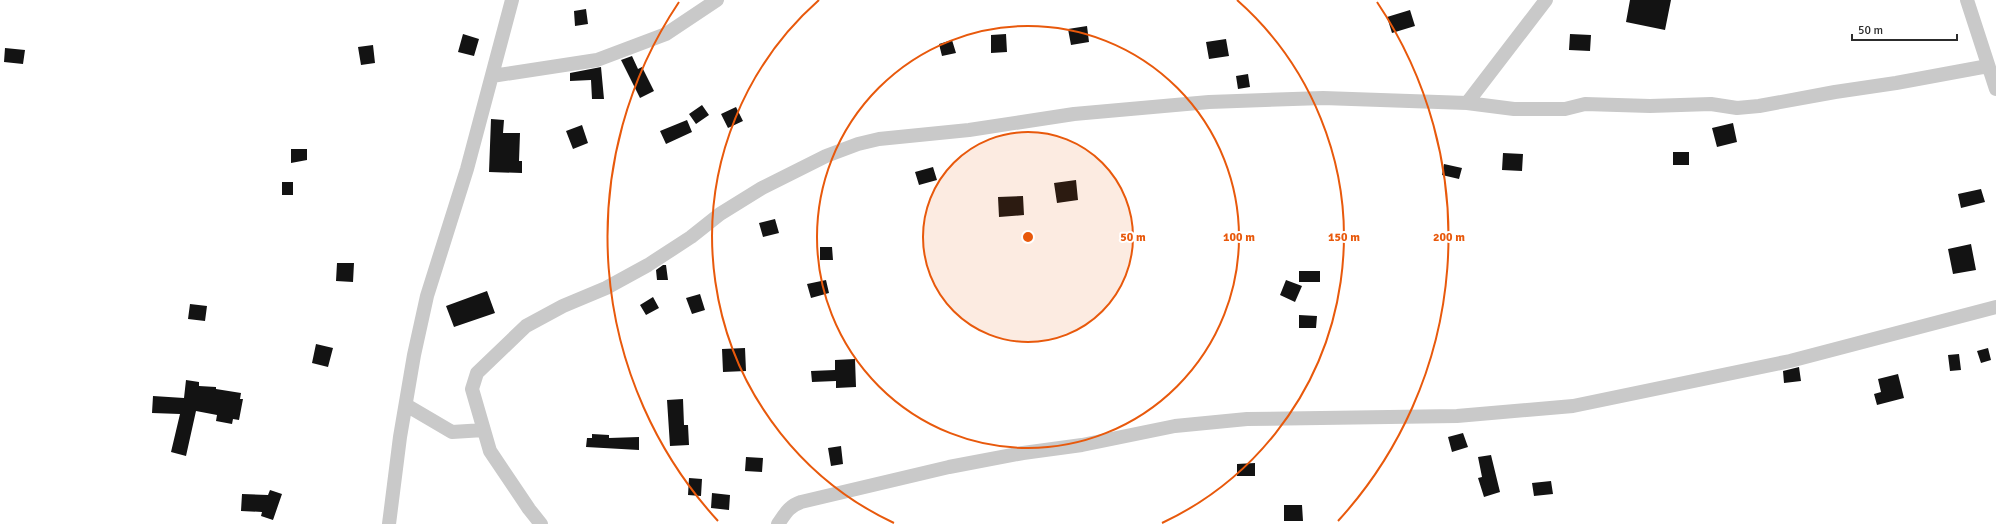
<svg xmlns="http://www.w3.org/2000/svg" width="1996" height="524" font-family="Signika,sans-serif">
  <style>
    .building { fill: #131313 }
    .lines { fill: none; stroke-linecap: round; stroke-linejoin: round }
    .minor { stroke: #c9c9c9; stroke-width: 14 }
    .ring { fill: none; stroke: #e8590c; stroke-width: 2 }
    .centre { fill: #e8590c; stroke: #fff; stroke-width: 2 }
    .ring-label { font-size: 12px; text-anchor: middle; font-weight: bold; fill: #e8590c; stroke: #fff; stroke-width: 4; stroke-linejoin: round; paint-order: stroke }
  </style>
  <rect width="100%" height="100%" fill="#fff"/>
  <!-- building -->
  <path class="building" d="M1630,0H1671L1665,30L1626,22Z
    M586,9L588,24L575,26L574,11Z
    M1410,10L1415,26L1392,33L1387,17Z
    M1087,26L1089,42L1071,45L1068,29Z
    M463,34L479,39L474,56L458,52Z
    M1006,34L1007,52L991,53V35Z
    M1570,34L1591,35L1590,51L1569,50Z
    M1226,39L1229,56L1209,59L1206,42Z
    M952,40L956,53L942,56L939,44Z
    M373,45L375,63L361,65L358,47Z
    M5,48L25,50L23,64L4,62Z
    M632,56L638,69L642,67L654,91L640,98L621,60Z
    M601,67L604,99H592L591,80L570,81V73Z
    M1248,74L1250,87L1238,89L1236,76Z
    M702,105L709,115L696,124L689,114Z
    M736,107L743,121L728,128L721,114Z
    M491,119L504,120L503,133H520L519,161H522V173L489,172Z
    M687,120L692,132L666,144L660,131Z
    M1733,123L1737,142L1717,147L1712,128Z
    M582,125L588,143L573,149L566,131Z
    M291,149H307V160L291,163Z
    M1673,152H1689V165H1673Z
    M1503,153L1523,154L1522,171L1502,170Z
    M1444,164L1462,168L1459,179L1442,175Z
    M933,167L937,180L919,185L915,172Z
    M1076,180L1078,200L1057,203L1054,183Z
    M282,182H293V195H282Z
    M1981,189L1985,202L1961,208L1958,194Z
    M1023,196L1024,215L999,217L998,197Z
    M775,219L779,233L763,237L759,223Z
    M1971,244L1976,270L1953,274L1948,249Z
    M820,247H832L833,260H820Z
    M337,263H354L353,282L336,281Z
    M663,265H666L668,280H657L656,270Z
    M1299,271H1320V282H1299Z
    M826,280L829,293L811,298L807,284Z
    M1286,280L1302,286L1295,302L1280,295Z
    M487,291L495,313L454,327L446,306Z
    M700,294L705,310L692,314L686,298Z
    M653,297L659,308L646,315L640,305Z
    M190,304L207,306L205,321L188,319Z
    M1299,315L1317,316L1316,328H1299Z
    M316,344L333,348L328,367L312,363Z
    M745,348L746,371L723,372L722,349Z
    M1988,348L1991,360L1981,363L1977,351Z
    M1959,354L1961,370L1950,371L1948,355Z
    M855,359L856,387L836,388V381L812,382L811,371L835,370V360Z
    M1799,367L1801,381L1784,383L1783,371Z
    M1898,374L1904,398L1877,405L1874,394L1881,392L1878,379Z
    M186,380L199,382V386L216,387V389L241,393L240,399H243L239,420L233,419L232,424L216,421L217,415L196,411L186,456L171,452L180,414L152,413L153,396L184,398Z
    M683,399L684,425H688L689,445L670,446L667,400Z
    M1463,433L1468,447L1452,452L1448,437Z
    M592,434L609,435V438L639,437V450L586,447L587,438H592Z
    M841,446L843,464L831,466L828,448Z
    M1491,455L1500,492L1484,497L1478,478L1482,477L1478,457Z
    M746,457L763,458L762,472L745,471Z
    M1255,463V476H1237V464Z
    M689,478L702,479L701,496L688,495Z
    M1551,481L1553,494L1534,496L1532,483Z
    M270,490L282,494L273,520L261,516L262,512L241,511L242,494L268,495Z
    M712,493L730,495L729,510L711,508Z
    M1284,505H1302L1303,521H1284Z"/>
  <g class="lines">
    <!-- minor -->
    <path class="minor" d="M1967,0L1996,89
      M492,76L597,60L666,34L717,0
      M1467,103L1546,0
      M406,405L452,432L484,430
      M389,524L400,437L414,355L427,296L467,169L512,0
      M541,524L529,509L490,451L472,389L477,373L526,326L563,306L606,288L648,265L691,237L720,214L762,188L826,156L858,144L879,139L969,130L1074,114L1209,102L1323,98L1467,103L1514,109H1565L1585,104L1650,106L1711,104L1737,108L1759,106L1835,92L1896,83L1988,66
      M778,524C785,514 789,506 801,502L949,467L1023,453L1082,445L1175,426L1247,419L1457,416L1573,406L1790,361L1996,307"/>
  </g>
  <!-- distance rings -->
  <circle cx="1028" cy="237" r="105" fill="#e8590c" fill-opacity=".12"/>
  <g class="ring">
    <circle cx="1028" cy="237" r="105"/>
    <circle cx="1028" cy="237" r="211"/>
    <path d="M894 523A316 316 0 0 1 819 0M1237 0A316 316 0 0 1 1162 523"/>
    <path d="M718 521A421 421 0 0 1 679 2M1377 2A421 421 0 0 1 1338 521"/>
  </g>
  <circle cx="1028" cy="237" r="6" class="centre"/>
  <g class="ring-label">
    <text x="1133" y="241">50 m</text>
    <text x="1239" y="241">100 m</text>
    <text x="1344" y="241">150 m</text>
    <text x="1449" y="241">200 m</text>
  </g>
  <!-- scale -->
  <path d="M1852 34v6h105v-6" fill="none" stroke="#2c2c2c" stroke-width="2"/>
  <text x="1858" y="34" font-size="12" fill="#2c2c2c" stroke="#ffffff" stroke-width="3" paint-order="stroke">50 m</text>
</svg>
